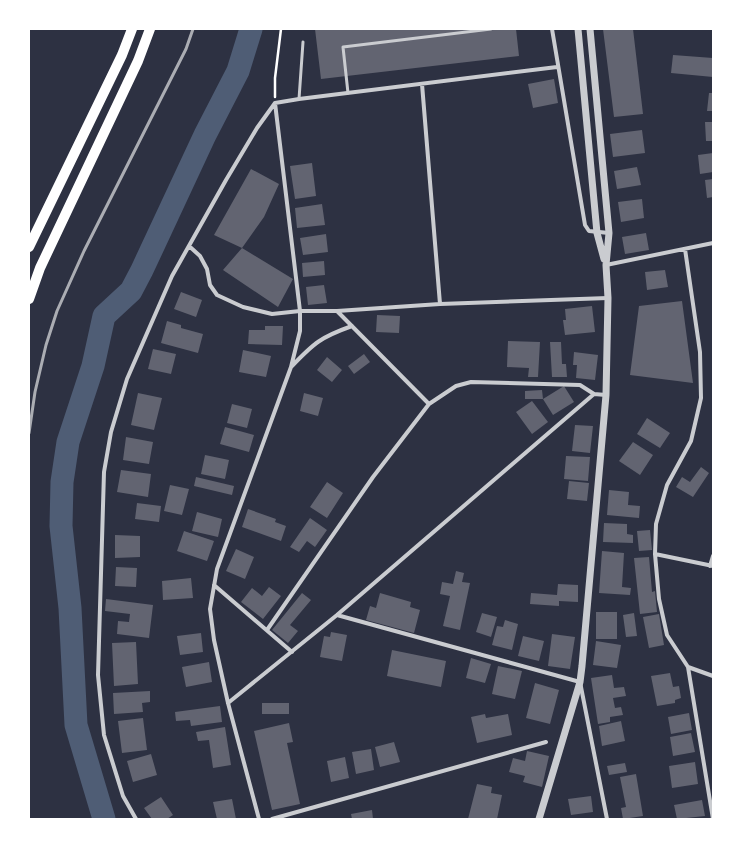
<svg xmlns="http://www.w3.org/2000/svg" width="742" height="848" font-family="'Fira Sans',sans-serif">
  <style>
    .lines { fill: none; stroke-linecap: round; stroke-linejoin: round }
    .river { stroke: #4f5d75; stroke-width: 23 }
    .building { fill: #626471 }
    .path { stroke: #fff; stroke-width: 2.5 }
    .service { stroke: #caccd0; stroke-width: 3 }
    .minor { stroke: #caccd0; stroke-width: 4 }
    .tertiary { stroke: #caccd0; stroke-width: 7 }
    .primary { stroke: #fff; stroke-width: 10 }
    .rail { stroke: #abadb3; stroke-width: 3 }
  </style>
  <rect width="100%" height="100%" fill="#2d3142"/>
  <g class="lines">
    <!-- river -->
    <path class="river" d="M104,819L76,725L70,608L61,526L62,482L68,442L93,366L104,316L131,291L142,270L205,135L238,71L251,29"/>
  </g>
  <!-- building -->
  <path class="building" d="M315,29H516L519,56L321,79Z
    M603,29H633L643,114L614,117Z
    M673,55L713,58V77L671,73Z
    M554,79L558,103L533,108L528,84Z
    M709,93H713V111H707Z
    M705,122H713V141H706Z
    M642,130L645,153L613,157L610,134Z
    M713,153V172L700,174L698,155Z
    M312,163L316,196L295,199L290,166Z
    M637,167L641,185L617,189L614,171Z
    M251,169L279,184L264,217L242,248L293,279L278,307L223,270L242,248L214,235Z
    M713,179V197L707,198L705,180Z
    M642,199L644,218L621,222L618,202Z
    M322,204L325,225L297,228L295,208Z
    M646,233L649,250L625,254L622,237Z
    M326,234L328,252L303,255L300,238Z
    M324,261L325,275L303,277L302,263Z
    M665,270L668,287L647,290L645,272Z
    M324,285L327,303L308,305L306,287Z
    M181,292L202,300L196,317L174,309Z
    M682,301L693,383L630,375L639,306Z
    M592,306L595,332L565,335L563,320H566L565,309Z
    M377,315L400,316L399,333L376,332Z
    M167,321L181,325V328L203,334L198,353L161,343Z
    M265,326H283L282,345L248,344L249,330H265Z
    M508,341L540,342L538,377H528L529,368L507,367Z
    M550,342H561L562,364H566L567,377H552Z
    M153,349L176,354L171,374L148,369Z
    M243,350L271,356L266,377L239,372Z
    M574,352L598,355L595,380L576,378L577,365H573Z
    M364,354L370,362L354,374L348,366Z
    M327,357L342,370L332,382L317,370Z
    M564,386L574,402L553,415L543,399Z
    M542,390L543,399H525V391Z
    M138,393L162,398L154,430L131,425Z
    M304,393L323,398L318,416L300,411Z
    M532,401L548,422L532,434L516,412Z
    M232,404L252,409L247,428L227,423Z
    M647,418L670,433L660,448L637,434Z
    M575,425L593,426L590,453L572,451Z
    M225,427L254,435L249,452L220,444Z
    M126,437L153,442L149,464L123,460Z
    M633,442L653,455L640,475L619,461Z
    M205,455L229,460L225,479L201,474Z
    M566,456L590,457L588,481L564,479Z
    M701,467L709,473L693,497L676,487L682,477L690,482Z
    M121,470L151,474L148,497L117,492Z
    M196,477L234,486L232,495L194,486Z
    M569,481L589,483L587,501L567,499Z
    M327,482L343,493L327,518L310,507Z
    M170,485L189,489L182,515L164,511Z
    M609,490L629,492L628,505L640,506L639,518L607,515Z
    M137,503L161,506L159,522L135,519Z
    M248,509L276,519L275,522L286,526L281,541L242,527Z
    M197,512L222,519L218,537L192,531Z
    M310,518L327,530L315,547L307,541L299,552L290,547Z
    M604,523L627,524V534L633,535V543L603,542Z
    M650,530L652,550L639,551L637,531Z
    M184,531L214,541L207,561L177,551Z
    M115,535L140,536V557L115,558Z
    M236,549L254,557L245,579L226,571Z
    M602,551L624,553L622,587L631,588L630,595L599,593Z
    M649,557L652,592L655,591L657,612L640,614L634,558Z
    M116,567L137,568L136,587L115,586Z
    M456,571L464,573L462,582L470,583L460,630L443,626L450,596L440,594L442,582L453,584Z
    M191,578L193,598L163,600L162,581Z
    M558,584L578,585V602L559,601V606L530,604L531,593L557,595Z
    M269,587L281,596L263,619L241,602L252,588L262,596Z
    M302,593L311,600L290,625L298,631L288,643L272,630Z
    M380,593L411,602L410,607L420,610L414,633L366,620L370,606L376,608Z
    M106,599L153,605L149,638L117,634L118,621L129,622L130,614L105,611Z
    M596,612H617V639H596Z
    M482,613L497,617L491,637L476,632Z
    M634,613L637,636L626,637L623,615Z
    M659,614L664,645L649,648L643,617Z
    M505,620L518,624L512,650L492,645L497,626L503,627Z
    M331,632L347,635L342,661L320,657L324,636L330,637Z
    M201,633L203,652L180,655L177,636Z
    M552,634L575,637L570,669L548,666Z
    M523,636L544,641L539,661L518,656Z
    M596,641L621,645L617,668L593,665Z
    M136,642L138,684L114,686L112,643Z
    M392,650L446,661L441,687L387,676Z
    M471,658L491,664L485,683L466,678Z
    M209,662L212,682L186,687L182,667Z
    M498,666L522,671L515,699L492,694Z
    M670,673L673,687L679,686L681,698L675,700V703L657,706L651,676Z
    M612,675L614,688L624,687L626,696L613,698L615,708L621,707L623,715L610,717V722L598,724L591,678Z
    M535,683L559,690L550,724L526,718Z
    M150,691V702L142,703L143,712L114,714L113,693Z
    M262,703H289V714H262Z
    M220,706L222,722L191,726L190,720L176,721L175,712Z
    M689,713L692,730L671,734L668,717Z
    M485,714L486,718L508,714L512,735L477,743L471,717Z
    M143,718L147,750L122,753L118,721Z
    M621,721L625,741L602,746L599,726Z
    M289,723L293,742L287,743L300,804L272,810L254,731Z
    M225,727L231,765L213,768L209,740L198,741L196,732Z
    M691,733L695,752L673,756L670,737Z
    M394,742L400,762L380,767L375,747Z
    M371,749L374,770L356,774L352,752Z
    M527,751L549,756L542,787L523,782L525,776L509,772L513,758L525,761Z
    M151,754L157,775L133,782L127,761Z
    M345,757L349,778L331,782L327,761Z
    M695,762L698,784L672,788L669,766Z
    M625,763L627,772L609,775L607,766Z
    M636,774L643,816L623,819L621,808L626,807L620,777Z
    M477,784L492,787L491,793L502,795L497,819H468Z
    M591,796L593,812L571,815L568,799Z
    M161,797L173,815L167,819H152L144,808Z
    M232,799L236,819H217L213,802Z
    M702,800L705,816L677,819L674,805Z
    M372,810L373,819H352L351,814Z"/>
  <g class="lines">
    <!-- path -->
    <path class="path" d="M275,97V78L281,29"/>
    <!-- service -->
    <path class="service" d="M348,93L343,47L491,29
      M299,99L303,42"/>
    <!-- minor -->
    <path class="minor" d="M552,29L585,225L589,231L609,233
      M422,84L440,304
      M189,246L200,256L207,269L210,285L217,295L243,307L272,314L300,311H337L440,304L608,298
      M685,249L700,352L701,398L691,441L667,485L656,524L655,554L659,599L667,635L688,667L713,819
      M606,265L713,243
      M337,311L429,404
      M292,366C314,343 321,337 352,326
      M655,554L713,566
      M710,566L713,556
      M214,585L292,652
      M337,615L580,682L607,819
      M267,630L373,477L429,404L456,386L471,382L580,385L594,394
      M688,667L713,676
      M228,703L337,615L594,394L606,395
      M136,819L123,796L104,735L98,675L104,472L111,432L127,379L172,276L226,180L257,128L275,103L299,99L557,67
      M259,819L228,703L214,640L210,609L217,569L291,367L300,331V311L275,103
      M272,819L546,742"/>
    <!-- tertiary -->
    <path class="tertiary" d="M578,29L597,233L604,259
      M539,819L580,682L582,666L606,395L608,298L606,265L609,233L590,29"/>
    <!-- primary -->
    <path class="primary" d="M29,247L122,55L132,29
      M29,299L40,268L138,61L150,29"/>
    <!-- rail -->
    <path class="rail" d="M29,433L35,392L46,345L57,311L84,251L186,49L193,29"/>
  </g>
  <!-- border -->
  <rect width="742" height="848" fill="none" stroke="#ffffff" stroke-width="60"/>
</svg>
